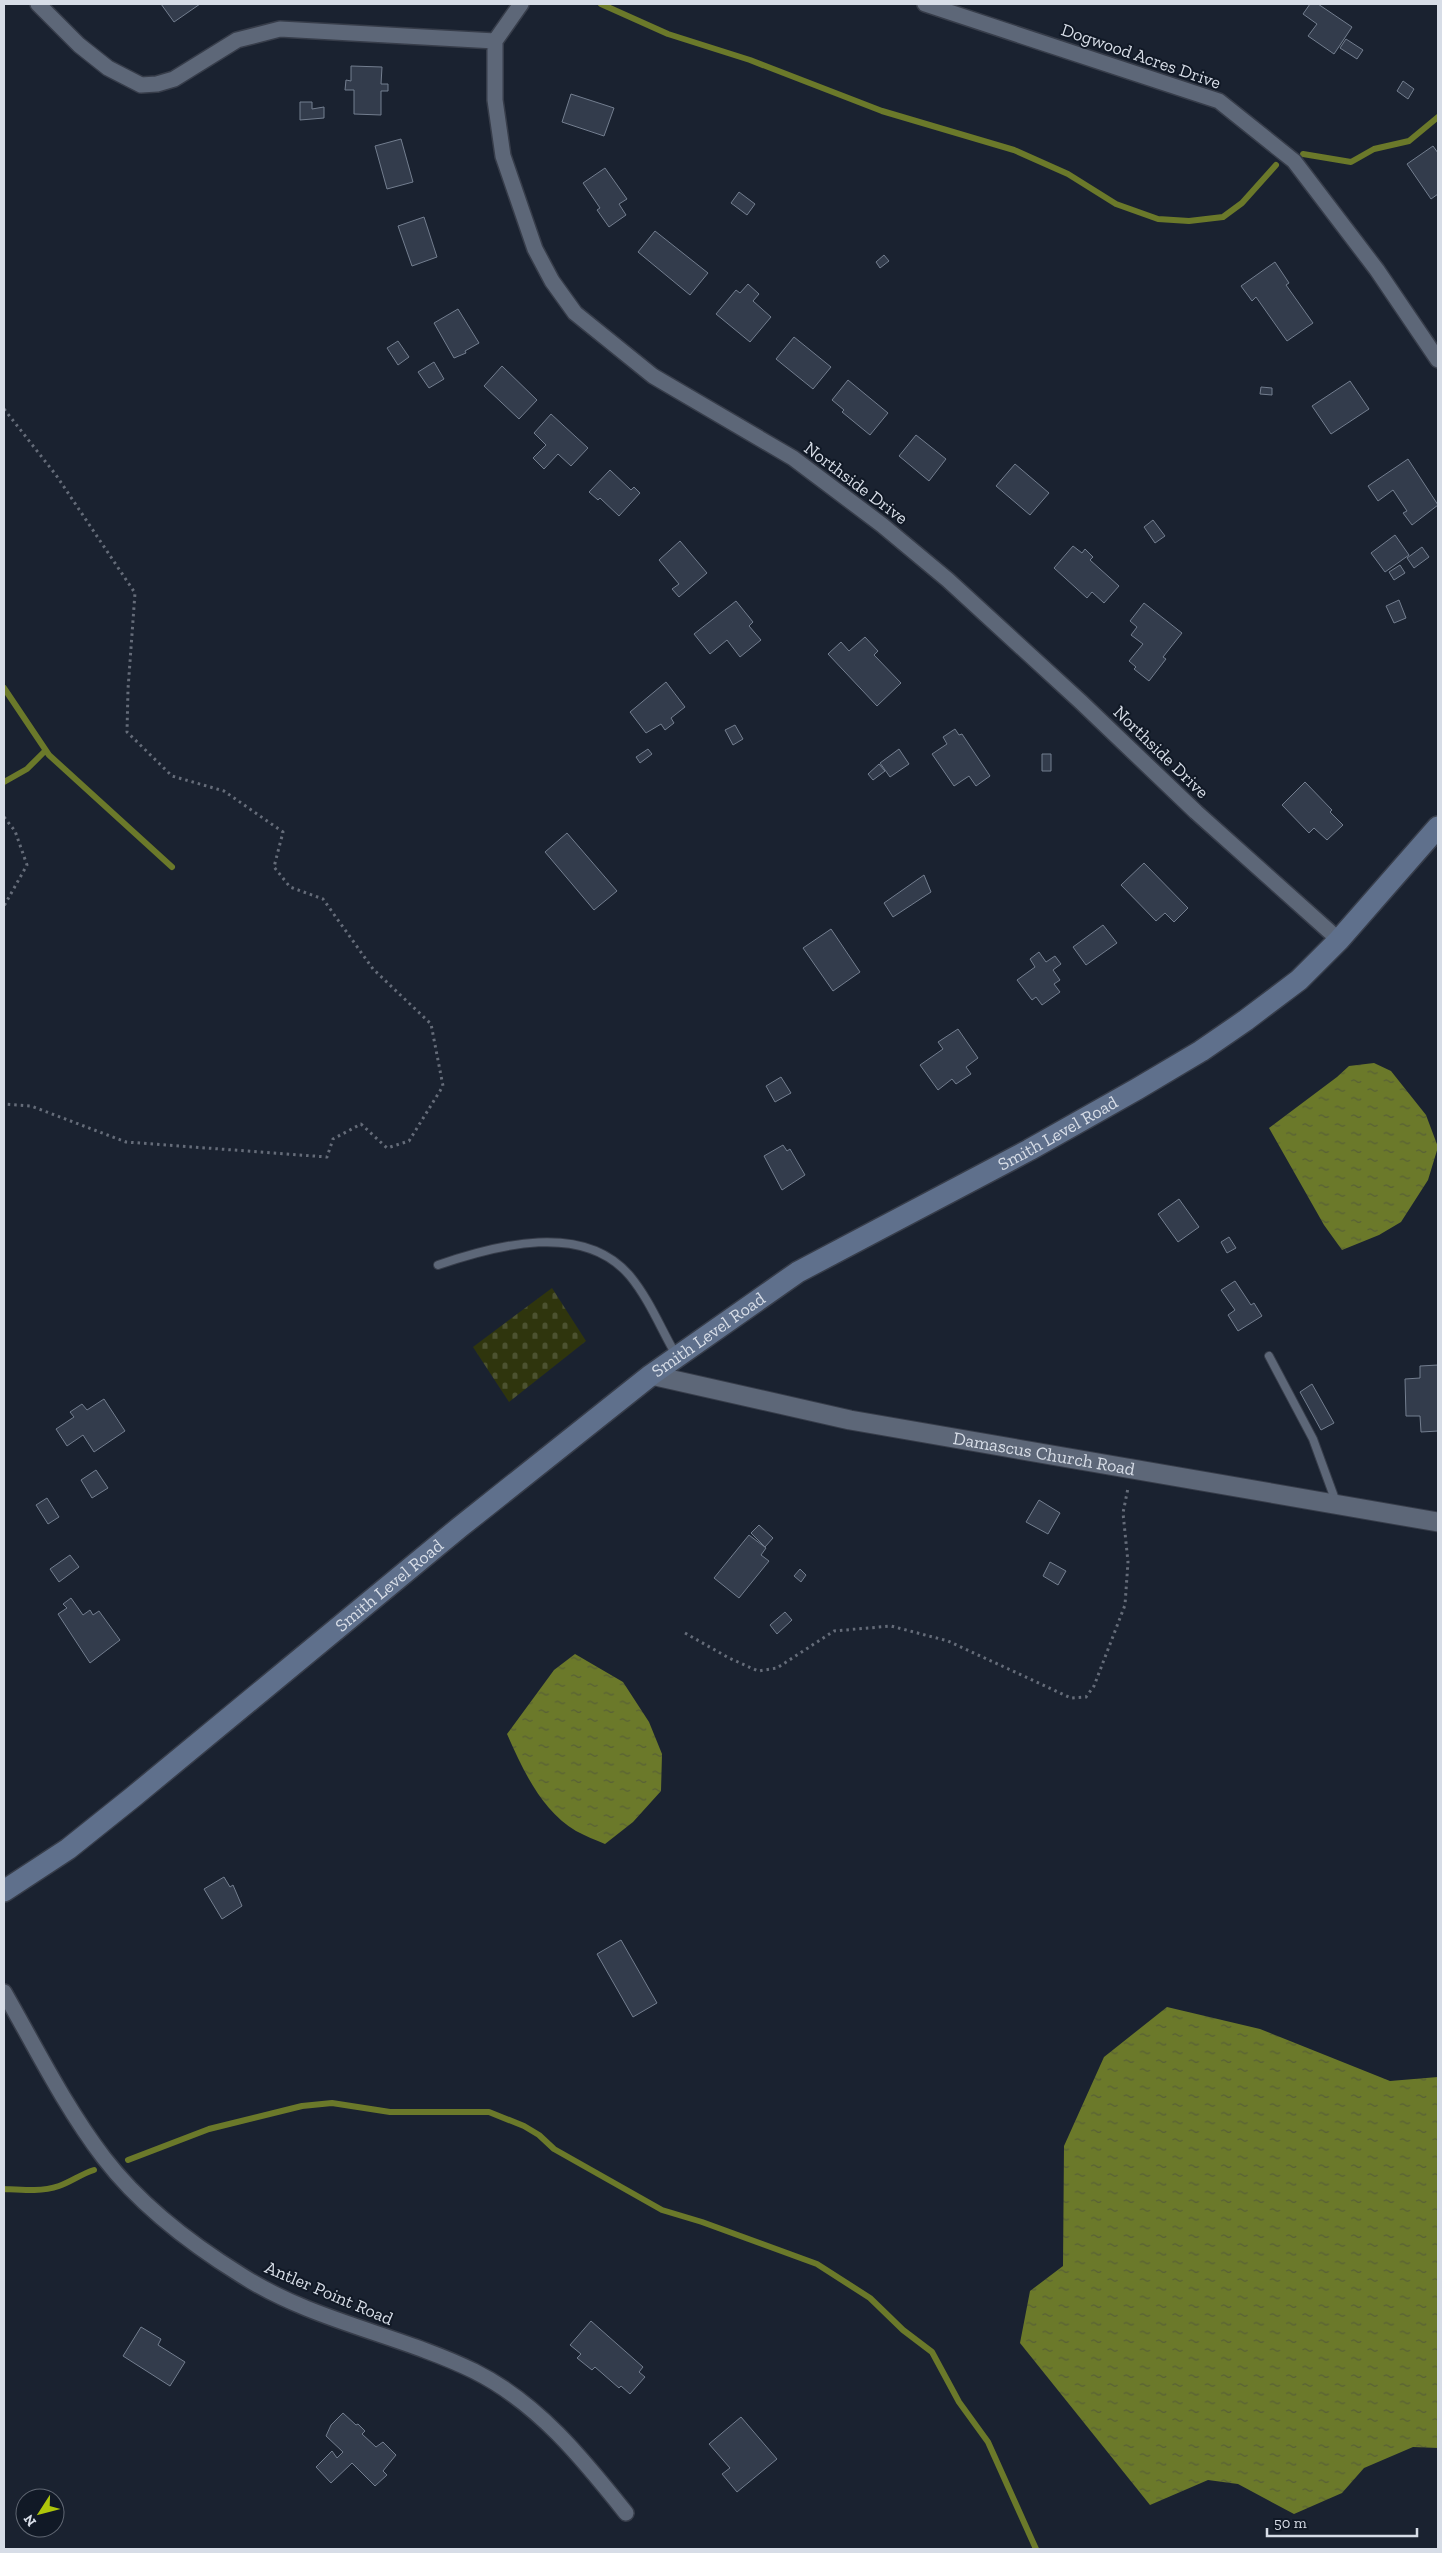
<svg xmlns="http://www.w3.org/2000/svg" width="1442" height="2553" font-family="'Zilla Slab',serif">
  <style>
    .cemetery { fill: url(#cemetery-stones) }
    .water { fill: url(#water-ripples) }
    .lines { fill: none; stroke-linecap: round; stroke-linejoin: round }
    .stream { stroke: #6b792a; stroke-width: 6 }
    .building { fill: #333c4c; stroke: #737e8f }
    .service-casing { stroke: #373d4a; stroke-width: 10 }
    .minor-casing { stroke: #373d4a; stroke-width: 18 }
    .tertiary-casing { stroke: #373d4a; stroke-width: 21 }
    .secondary-casing { stroke: #373d4a; stroke-width: 24 }
    .path { stroke: #656c79; stroke-width: 3; stroke-dasharray: 2.5 4; stroke-linecap: butt }
    .service { stroke: #5d6778; stroke-width: 8 }
    .minor { stroke: #5d6778; stroke-width: 15 }
    .tertiary { stroke: #5d6778; stroke-width: 19 }
    .secondary { stroke: #5f708c; stroke-width: 21 }
    .labels { text-anchor: middle; stroke-width: 4; stroke-linejoin: round; paint-order: stroke }
    .street-label { font-size: 18px; fill: #d7dde7; stroke: #111926 }
  </style>
  <defs>
    <pattern id="cemetery-stones" width="16" height="16" patternUnits="userSpaceOnUse" patternTransform="scale(1.25)"><rect width="16" height="16" fill="#2f350d"/><path d="M2 7V4a2 2 0 0 1 4 0v3zM10 15v-3a2 2 0 0 1 4 0v3z" fill="#4c5230"/></pattern>
    <pattern id="water-ripples" width="26" height="14" patternUnits="userSpaceOnUse" patternTransform="scale(1.25)"><rect width="26" height="14" fill="#6b792a"/><path d="M2 4q2-2 4 0t4 0M15 11q2-2 4 0t4 0" fill="none" stroke="#586036"/></pattern>
  </defs>
  <rect width="100%" height="100%" fill="#1a2230"/>
  <!-- cemetery -->
  <path class="cemetery" d="M552,1288L586,1341L509,1402L473,1347Z"/>
  <!-- water -->
  <path class="water" d="M1374,1063L1391,1071L1426,1115L1438,1147L1428,1180L1401,1222L1379,1235L1342,1250L1324,1225L1269,1128L1337,1077L1349,1066Z
    M575,1654L623,1682L649,1722L662,1754L661,1791L633,1822L605,1844C596,1840 585,1836 576,1831C541,1810 523,1770 507,1734L554,1670Z
    M1167,2007L1260,2029L1390,2081L1438,2077V2448L1413,2447L1364,2468L1342,2493L1294,2514L1238,2484L1208,2480L1150,2505L1020,2343L1030,2291L1063,2266L1064,2146L1104,2057Z"/>
  <g class="lines">
    <!-- stream -->
    <path class="stream" d="M601,4L668,34L750,60L882,111L1014,150L1068,174L1116,204L1158,219L1189,221L1223,217L1242,203L1276,165
      M1303,154L1351,162L1374,149L1409,141L1438,117
      M4,688L49,755L172,867
      M4,782L27,769L45,751
      M128,2160L209,2129L302,2106L332,2103L390,2112H489L524,2126L539,2135L554,2149L662,2210L702,2222L817,2264L870,2298L903,2330L932,2352L959,2402L988,2442L1036,2549
      M4,2189C22,2190 41,2192 59,2186C71,2182 81,2174 94,2170"/>
  </g>
  <!-- building -->
  <path class="building" d="M161,4H200L174,22Z
    M1310,4H1318L1352,27L1334,54L1308,36L1317,24L1303,14Z
    M1346,39L1363,50L1357,59L1340,48Z
    M351,66L382,67L381,84H388V91H381V115L354,114V90H345L346,80L351,81Z
    M1403,81L1414,89L1408,99L1397,91Z
    M571,94L614,108L604,136L562,122Z
    M300,102H312V109L324,107V118L300,120Z
    M401,139L413,182L387,189L375,146Z
    M1433,146L1438,153V194L1431,199L1407,164Z
    M605,168L627,199L619,204L626,215L609,227L597,210L600,208L583,183Z
    M739,192L755,204L747,215L731,203Z
    M424,217L437,257L412,266L398,226Z
    M655,231L708,273L690,295L638,252Z
    M884,255L889,261L880,268L876,262Z
    M1275,262L1289,283L1286,285L1313,323L1287,341L1256,297L1252,301L1241,286Z
    M748,284L759,294L753,301L771,317L750,342L716,314L736,290L740,293Z
    M458,309L479,343L465,351L466,353L454,358L434,323Z
    M794,337L831,367L813,389L776,359Z
    M398,341L409,357L398,365L387,348Z
    M434,362L444,379L429,388L418,372Z
    M502,366L537,400L519,419L484,386Z
    M848,380L888,413L870,435L842,412L844,410L832,400Z
    M1350,381L1369,409L1331,434L1312,406Z
    M1261,387L1272,388V395L1260,394Z
    M551,414L588,448L571,466L558,454L544,469L533,458L546,445L534,433Z
    M916,435L946,459L929,481L899,456Z
    M1408,459L1438,505L1412,525L1403,513L1407,511L1393,490L1378,501L1368,486Z
    M1015,464L1049,493L1030,515L996,486Z
    M610,470L631,490L634,487L640,493L619,516L600,498L598,500L589,492Z
    M1153,520L1165,536L1155,543L1144,527Z
    M1395,535L1409,555L1385,572L1371,553Z
    M680,541L707,573L679,597L672,589L679,584L659,560Z
    M1073,546L1082,553L1085,549L1093,557L1090,560L1119,586L1104,603L1092,592L1087,598L1054,568Z
    M1422,547L1429,557L1414,568L1407,558Z
    M1400,565L1405,573L1394,580L1389,572Z
    M1399,600L1406,618L1394,623L1386,606Z
    M736,601L753,622L749,626L761,640L740,657L727,640L710,654L694,634Z
    M1144,603L1182,633L1163,657L1166,659L1149,681L1134,669L1136,667L1129,661L1143,644L1131,635L1137,627L1130,621Z
    M865,637L878,651L874,655L901,683L877,706L828,654L841,642L849,651Z
    M666,682L685,707L671,718L674,723L665,730L661,724L646,733L630,712Z
    M735,725L743,739L733,745L725,730Z
    M955,729L959,735L962,734L990,776L976,786L969,776L954,786L932,754L947,744L943,737Z
    M648,749L652,754L640,763L636,757Z
    M899,749L909,764L890,777L880,763Z
    M1042,754H1051V771H1042Z
    M879,764L885,771L873,780L868,774Z
    M1305,782L1332,810L1330,812L1343,825L1327,840L1314,828L1309,833L1282,805Z
    M567,833L617,891L594,910L545,852Z
    M1144,863L1188,908L1174,922L1165,913L1156,921L1121,885Z
    M924,875L931,892L893,917L884,903Z
    M1103,925L1117,943L1086,965L1073,947Z
    M831,929L860,972L833,991L803,948Z
    M1039,952L1046,962L1055,956L1061,964L1053,970L1060,980L1054,984L1060,992L1042,1005L1036,997L1032,1000L1017,980L1035,967L1030,959Z
    M958,1029L978,1058L966,1067L971,1074L956,1084L952,1079L938,1090L920,1065L943,1049L938,1042Z
    M781,1077L791,1093L775,1102L766,1086Z
    M783,1145L787,1151L790,1149L805,1175L782,1190L764,1156Z
    M1179,1199L1199,1227L1178,1242L1158,1214Z
    M1229,1237L1236,1248L1227,1253L1221,1242Z
    M1235,1281L1251,1305L1254,1303L1262,1316L1238,1331L1228,1315L1235,1310L1221,1290Z
    M1438,1365V1431L1421,1432L1420,1416H1406L1405,1379L1420,1378V1366Z
    M1312,1384L1334,1423L1321,1430L1300,1392Z
    M104,1399L125,1431L94,1452L83,1435L67,1446L56,1429L74,1417L70,1412L82,1404L87,1410Z
    M96,1470L108,1488L92,1498L81,1480Z
    M47,1498L59,1517L48,1524L36,1505Z
    M1039,1500L1060,1513L1048,1534L1026,1522Z
    M759,1525L773,1538L765,1547L751,1533Z
    M749,1535L766,1548L761,1555L769,1561L739,1598L714,1578Z
    M70,1555L79,1567L59,1582L50,1569Z
    M1050,1562L1066,1571L1058,1585L1043,1576Z
    M800,1569L806,1575L801,1582L794,1576Z
    M71,1598L83,1615L90,1610L93,1615L99,1611L120,1640L90,1663L58,1614L67,1608L63,1604Z
    M785,1612L792,1620L777,1634L770,1625Z
    M224,1877L230,1887L233,1885L242,1906L222,1919L204,1889Z
    M621,1940L657,2003L633,2017L597,1954Z
    M591,2321L643,2367L639,2372L645,2377L630,2394L621,2386L619,2388L595,2367L592,2370L577,2358L581,2354L570,2345Z
    M141,2327L161,2339L158,2345L185,2362L170,2386L123,2356Z
    M343,2413L356,2425L358,2424L365,2431L362,2434L376,2447L383,2442L396,2455L383,2471L387,2475L375,2486L352,2463L331,2483L316,2467L332,2451L337,2458L343,2452L326,2436L331,2425Z
    M741,2417L777,2459L737,2492L722,2474L730,2468L709,2444Z"/>
  <g class="lines">
    <defs>
      <path id="service" d="M438,1265C496,1245 584,1221 630,1276C649,1299 661,1329 676,1355
        M1269,1356L1313,1439L1336,1502"/>
      <path id="minor" d="M38,4L79,45L108,68L141,85L157,84L174,79L237,40L280,29L495,41
        M521,4L495,41V100L503,156L535,249L552,281L575,313L653,376L793,458L882,525L948,580L1081,702L1196,812L1339,940
        M925,4L1219,101L1294,161L1377,270L1438,360
        M4,1992C36,2048 65,2107 104,2158C140,2205 191,2244 241,2275C312,2321 398,2334 474,2371C538,2403 583,2459 626,2513"/>
      <g id="tertiary">
        <path id="s1" d="M651,1375L850,1420L1438,1522"/>
      </g>
      <g id="secondary">
        <path id="s2" d="M4,1891L68,1849L133,1797L460,1527L651,1375L798,1272L1029,1150L1137,1089L1201,1051L1246,1020L1299,980L1339,940L1438,827"/>
      </g>
    </defs>
    <!-- service casing -->
    <use href="#service" class="service-casing"/>
    <!-- minor casing -->
    <use href="#minor" class="minor-casing"/>
    <!-- tertiary casing -->
    <use href="#tertiary" class="tertiary-casing"/>
    <!-- secondary casing -->
    <use href="#secondary" class="secondary-casing"/>
    <!-- path -->
    <path class="path" d="M4,409L56,475L135,593L128,689L127,732L172,776L224,791L283,832L274,867L290,887L323,899L373,969L431,1024L443,1086L409,1141L387,1148L361,1124L333,1139L327,1157L126,1142L31,1106L4,1104
      M4,817L15,831L27,865L4,906
      M685,1633L729,1658L758,1671L777,1668L834,1631L891,1626L948,1641L1071,1698L1086,1697L1094,1686L1125,1605L1128,1562L1123,1513L1128,1488"/>
    <!-- service -->
    <use href="#service" class="service"/>
    <!-- minor -->
    <use href="#minor" class="minor"/>
    <!-- tertiary -->
    <use href="#tertiary" class="tertiary"/>
    <!-- secondary -->
    <use href="#secondary" class="secondary"/>
  </g>
  <g class="labels">
    <!-- street labels -->
    <g class="street-label">
      <text transform="translate(1141 56) rotate(19)" y="6">Dogwood Acres Drive</text>
      <text transform="translate(856 483) rotate(37)" y="6">Northside Drive</text>
      <text transform="translate(1161 752) rotate(44)" y="6">Northside Drive</text>
      <text dy="6" stroke="none"><textPath href="#s2" startOffset="1302">Smith Level Road</textPath></text>
      <text dy="6" stroke="none"><textPath href="#s2" startOffset="898">Smith Level Road</textPath></text>
      <text dy="6" stroke="none"><textPath href="#s1" startOffset="401">Damascus Church Road</textPath></text>
      <text dy="6" stroke="none"><textPath href="#s2" startOffset="492">Smith Level Road</textPath></text>
      <text transform="translate(329 2293) rotate(23)" y="6">Antler Point Road</text>
    </g>
  </g>
  <!-- border -->
  <rect width="1442" height="2553" fill="none" stroke="#d7dde7" stroke-width="10"/>
  <!-- north arrow -->
  <g transform="translate(40 2513) rotate(234)"><circle r="24" fill="#111926" stroke="#606773"/>
  <path d="M0-4L9 19L0 12L-9 19Z" fill="#aec60b"/>
  <text y="-8" font-size="14" font-weight="bold" text-anchor="middle" fill="#d7dde7">N</text>
  </g>
  <!-- scale -->
  <path d="M1267 2528v8h150v-8" fill="none" stroke="#d7dde7" stroke-width="2.5"/>
  <text x="1274" y="2528" font-size="15" fill="#d7dde7" stroke="#111926" stroke-width="4" paint-order="stroke">50 m</text>
</svg>
